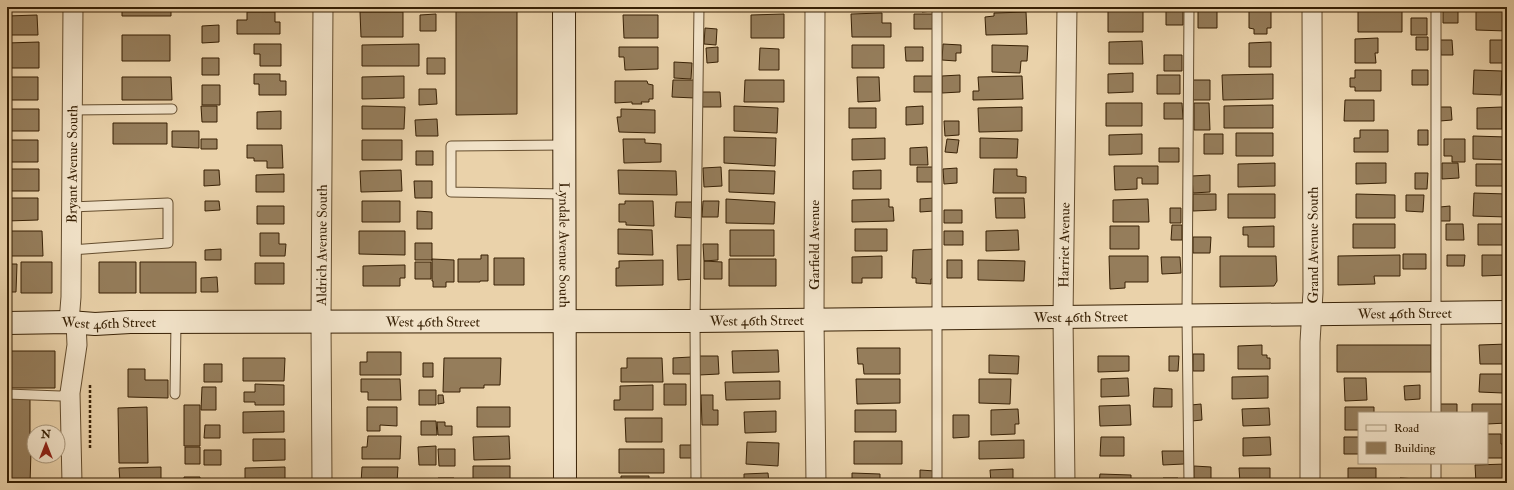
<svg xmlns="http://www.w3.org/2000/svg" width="1514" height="490" font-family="'IM FELL Double Pica',serif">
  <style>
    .building { fill: #957d5b; stroke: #382105 }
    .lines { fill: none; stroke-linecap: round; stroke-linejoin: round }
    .lane-casing { stroke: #644d2e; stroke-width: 11 }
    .street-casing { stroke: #644d2e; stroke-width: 21 }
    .secondary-casing { stroke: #382105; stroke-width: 24 }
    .path { stroke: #382105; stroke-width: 2.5; stroke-dasharray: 3 2; stroke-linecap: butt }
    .lane { stroke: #f1e2c8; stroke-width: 9 }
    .street { stroke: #f1e2c8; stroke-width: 19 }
    .secondary { stroke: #f1e2c8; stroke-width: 22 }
    .labels { text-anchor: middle; stroke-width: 3; stroke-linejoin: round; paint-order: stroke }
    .street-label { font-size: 14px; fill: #382105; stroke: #f1e2c8 }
  </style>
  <rect width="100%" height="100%" fill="#ead2aa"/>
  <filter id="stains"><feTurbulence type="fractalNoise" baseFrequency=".005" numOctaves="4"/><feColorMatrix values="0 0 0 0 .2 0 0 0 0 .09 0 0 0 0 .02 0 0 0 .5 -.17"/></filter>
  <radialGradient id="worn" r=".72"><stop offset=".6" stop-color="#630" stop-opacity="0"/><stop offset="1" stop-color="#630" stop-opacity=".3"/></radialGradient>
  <!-- building -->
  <path class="building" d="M122,7H171V16H122Z
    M202,7H218V11H202Z
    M419,7H437V10L420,11Z
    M456,7H517V114L456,115Z
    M922,7H933V11L922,12Z
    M1358,7H1402V32H1358Z
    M1443,7H1458V23H1443Z
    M1166,9H1183V25H1166Z
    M1198,9H1217V28H1198Z
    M1249,9H1271V28H1267V34H1254V29L1249,28Z
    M1476,9H1507V31L1476,30Z
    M1108,10H1143V32H1108Z
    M247,12H275V22H280V34H237V20H247Z
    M360,12H403V37H361Z
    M1026,12L1027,34L986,35L985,17L994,16V13Z
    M882,13V23H891V37H852L851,14Z
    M436,14V31H420V15Z
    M784,14V38H751V15Z
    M914,14H934V29H914Z
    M37,15L38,35H7V16Z
    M623,15H658V38H624Z
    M1411,18H1427V35H1411Z
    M219,25V42L202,43V26Z
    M705,28L717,29L716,45L704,44Z
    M122,35H170V61H122Z
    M1416,37H1428V50H1416Z
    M1378,38V53H1375L1376,63H1355V39Z
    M1440,40H1452L1453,55H1441Z
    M1490,40H1507V63H1490Z
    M1142,41L1143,64H1109V42Z
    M39,42V68H7V43Z
    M1271,42V67H1249V43Z
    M254,44H281V66H260V54H254Z
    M419,44V66H362V45Z
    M943,44L961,45V53H956V61L942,60Z
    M852,45H884V68H852Z
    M992,45L1028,46L1027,61H1021L1020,73L992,72Z
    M619,47H658V69L625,70L624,57H619Z
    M718,47V62L707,63L706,48Z
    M905,47H923V61H906Z
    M760,48L779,49V70H759Z
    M1164,55H1182V71H1164Z
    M202,58H219V75H202Z
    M427,58H445V74H427Z
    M674,62L692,63L691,79L674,78Z
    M1355,70H1381V91H1355V87H1350V78H1355Z
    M1412,70H1428V85H1412Z
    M1474,70L1502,71L1501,95L1473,94Z
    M1133,73V92L1108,93V74Z
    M254,74H280V81H286V95H259V84H254Z
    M1273,74V99L1223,100L1222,75Z
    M960,75V92L942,93V76Z
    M1157,75H1180V94H1157Z
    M404,76V98L362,99V77Z
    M914,76H933V92H914Z
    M1022,76L1023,99L973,100V91H979L978,77Z
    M7,77H38V100H7Z
    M122,77H171L172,100H122Z
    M857,77H879L880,101L858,102Z
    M673,80H695V98L672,97Z
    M745,80H784V102H744Z
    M1193,80H1210V100H1193Z
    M615,81H647L648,84L653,85V99H649V102H641L642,104H632V102L615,103Z
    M202,85H220V105H202Z
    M419,89H436L437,104L419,105Z
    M702,92H720L721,107H702Z
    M1345,100H1374V121H1344Z
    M1106,103H1142V126H1106Z
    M1164,103H1182L1183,119H1164Z
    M1194,103H1209L1210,130H1194Z
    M1273,105V128H1224V106Z
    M201,106H217V122H202Z
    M362,106L405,107L404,129H362Z
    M734,106L778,108L777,133L734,131Z
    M923,106V124L906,125V107Z
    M1022,107V131L979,132L978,108Z
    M1440,107H1451L1452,120L1440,121Z
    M1502,107V129H1477V108Z
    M849,108H876V128H849Z
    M7,109H39V131H7Z
    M621,109L655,110V133L619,132L617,117H621Z
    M281,111V129H257V112Z
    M437,119L438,136H416L415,120Z
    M944,121H959V135L945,136Z
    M113,123H167V144H113Z
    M1360,130H1388V152H1354V138H1360Z
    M1418,130H1428V145H1418Z
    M172,131H199V148L172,147Z
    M1236,133H1273V156H1236Z
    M1142,134V154L1109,155V135Z
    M1204,134H1223V154H1204Z
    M1473,136L1507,137V160L1473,159Z
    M724,137L776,138L775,166L724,163Z
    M885,138V159L852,160V139Z
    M980,138L1018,139L1017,158H980Z
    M201,139H217V149H201Z
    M623,139H645V143L661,144V162L624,163Z
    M947,139L959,140L957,153L945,152Z
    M1444,139H1465V162H1452V156H1444Z
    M7,140H38V162H7Z
    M362,140H402V160H362Z
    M247,145H282L283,168H267V161H254V158H247Z
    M927,147L928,165H910V148Z
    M1159,148H1179V162H1159Z
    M416,151H433V165H416Z
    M1275,163V186L1238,187V164Z
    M1356,163H1386V183L1356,184Z
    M1442,163H1458L1459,178L1442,179Z
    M1476,164H1507V186H1476Z
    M1114,166H1158V184H1142V178H1137V189L1115,190Z
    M721,167L722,186L704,187L703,168Z
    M917,167H933V182H917Z
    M957,168V183L944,184L943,169Z
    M7,169H39V191H7Z
    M994,169H1017V176L1026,177V193H993Z
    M204,170H219L220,185L204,186Z
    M401,170L402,191L361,192L360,171Z
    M618,170L676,171L677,195L619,194Z
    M729,170L775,171L774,194L729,192Z
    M881,170V189H853V171Z
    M1415,173H1428L1427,189H1415Z
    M284,174V192H256V175Z
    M1210,175V192L1193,193L1192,176Z
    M414,181H432V198H415Z
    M1474,193L1507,194V217L1473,216Z
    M1193,194H1216V210L1193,211Z
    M1228,194H1275V218H1228Z
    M1356,194L1395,195V218H1356Z
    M1406,195H1424L1423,212L1406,211Z
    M7,198H38V220L7,221Z
    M934,198V211L920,212V199Z
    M995,198H1024L1025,218H996Z
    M726,199L775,202L774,224L726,223Z
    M889,199V207H893L894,221L852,222V200Z
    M1148,199L1149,222H1113V200Z
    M205,201H219L220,210L205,211Z
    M362,201H400V222H362Z
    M625,201H653L654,226L626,225V222H619V204H625Z
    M703,201H719L718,217H702Z
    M676,202H694V218L675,217Z
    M257,206H284V224H257Z
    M1450,206V221H1440V207Z
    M1170,208H1181V223H1170Z
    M944,210H962V223H944Z
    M417,211L432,212V229H417Z
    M1353,224H1395V248H1353Z
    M1446,224H1463L1464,240H1446Z
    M1478,224H1507V245H1478Z
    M1172,225H1182V240H1171Z
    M1110,226H1139V249H1110Z
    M1274,226V247H1248V235H1243V227Z
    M618,229L652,230L653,255L618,254Z
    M855,229H887V251H855Z
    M730,230H774V256H730Z
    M1018,230L1019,250L986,251V231Z
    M7,231H42L43,256H7Z
    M359,231H405V255L359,254Z
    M944,231H963V245H944Z
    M260,233H279V244H286L285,256H260Z
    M1193,237H1211L1210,253H1193Z
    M415,243H432V260H415Z
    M703,244H718V260L704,261Z
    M677,245H694L695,279L678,280Z
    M221,249V260H205V250Z
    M935,249V279H931V284L916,283V278H912L913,250Z
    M1403,254H1426V269H1403Z
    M481,255H488V281H480V282H458V259H481Z
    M1400,255V276H1374L1375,284L1338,285V256Z
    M1447,255H1465L1464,266H1447Z
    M1482,255H1507V275L1482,276Z
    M882,256V278H862V283H852V257Z
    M1109,256H1148V282H1125V288L1110,289Z
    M1220,256H1276L1277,281L1274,286L1220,287Z
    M1161,257H1180L1181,273L1162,274Z
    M494,258H524V285H494Z
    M432,259L454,260V282H446V287H433V281H432Z
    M729,259H776V286H729Z
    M663,260V285L616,286V268H619V261Z
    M947,260H962V278H947Z
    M978,260L1025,261L1024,281L978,280Z
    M704,261L722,262V279H704Z
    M21,262H52V293H21Z
    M99,262H136V293H99Z
    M140,262H196V293H140Z
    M415,262H431V279H415Z
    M255,263H284V284H255Z
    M7,264H17L16,292H7Z
    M405,265V278H400V286H363V266Z
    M217,277L218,292H201V278Z
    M1507,344V364H1480L1479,345Z
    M1262,345V355H1267V358H1270V369H1238V346Z
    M1337,345H1431V372H1337Z
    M857,348H900V374H864L863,364H858Z
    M778,350L779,372L733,373L732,351Z
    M7,351H55V388H7Z
    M367,352H401V375H360V362H367Z
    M1193,354H1204V371H1193Z
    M989,355L1019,356L1018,374L989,373Z
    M699,356H718L719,374L699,375Z
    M1098,356H1129V371L1098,372Z
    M1169,356H1179L1178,371H1169Z
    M691,357V374H673V358Z
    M243,358H285L284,381H243Z
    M444,358H501L500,385H484V388H460V392H443Z
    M627,358H662L663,382H621V368H627Z
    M423,363H433V377H423Z
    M204,364H222V382H204Z
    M128,369H145V380H168V398L128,397Z
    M1480,374H1503V393L1479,392Z
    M1268,376V398L1232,399V377Z
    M1128,378L1129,396L1101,397V379Z
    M1344,378H1366L1367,400L1345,401Z
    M361,379H400L401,400H368V392H361Z
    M856,379H900V403L857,404Z
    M979,379H1011L1010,404L979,403Z
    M780,381V399L726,400L725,382Z
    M255,384L284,385V405H255V402H244V392H255Z
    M664,384H686V405H664Z
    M653,385V410H614V400H620V386Z
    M1420,385V399L1405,400L1404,386Z
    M202,387H216V410H201Z
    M1154,388L1172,389V407H1153Z
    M419,390H436V405H419Z
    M438,395H443L444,403L438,404Z
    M701,395H713V410H718V425H702Z
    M7,397L30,398V434H34V451H31L30,483H7Z
    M1201,404L1202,420L1192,421L1191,405Z
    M1440,404H1457V413H1440Z
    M1472,404H1507V423L1487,424V413H1472Z
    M184,405H200V446H184Z
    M1130,405L1131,425L1100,426L1099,406Z
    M147,407L148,463H119L118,408Z
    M367,407H397V426L380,425V431H367Z
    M477,407H510V427H477Z
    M1345,407H1374V413H1359V430H1345Z
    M1269,408L1270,425L1243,426L1242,409Z
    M1018,409L1019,424H1015V434L991,435V410Z
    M855,410H896V432H855Z
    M284,411V432L243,433V412Z
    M776,411V432L745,433L744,412Z
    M953,415H969V437L953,438Z
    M625,418H662V442H626Z
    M421,421H436L437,435H421Z
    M437,422H445V426H452V435H438Z
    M205,425H220V438H204Z
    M1487,434H1501V444H1507V458H1487Z
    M368,436H401L400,459H362V447H367Z
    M509,436L510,459L474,460L473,437Z
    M1101,437H1124V456H1100Z
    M1270,437L1271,455L1243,456V438Z
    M1344,437H1359V454H1344Z
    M253,439H285V460L253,461Z
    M1024,440V458L979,459V441Z
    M854,441H902V464H854Z
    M747,442L779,443L778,466L746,464Z
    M680,445H692V458H680Z
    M436,446V465H419L418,447Z
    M185,447H200V464H185Z
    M438,449H455V466H439Z
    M619,449H664V473H619Z
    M204,450H221V465H204Z
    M1162,451H1184V464L1163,465Z
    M1506,464L1507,483H1476L1475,465Z
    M473,466H510V483H480V480H473Z
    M1194,466L1211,467V480H1194Z
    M161,467V483L120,482L119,468Z
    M285,467V483L245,482V468Z
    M362,467H398L397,483H361Z
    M1239,468H1270V483H1240Z
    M1348,468H1376V483H1348Z
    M1013,469V483H991L990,470Z
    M920,470L935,471V483H920Z
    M768,473L769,483H744V474Z
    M852,473L880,474V483H852Z
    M1100,474L1131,475V483H1099Z
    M621,476H649V479H655V483H621Z
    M184,477H200V483H184Z
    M438,478H454V483H438Z
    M1163,478H1178V483H1163Z
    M1400,478L1418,479V483H1400Z"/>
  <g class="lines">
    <defs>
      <path id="lane" d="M1189,7L1187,316L1189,483
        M71,110L172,109
        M564,145L451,146V192L564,194
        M71,250L168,243V203L71,207
        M7,394L60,396L70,393
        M175,394L176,322
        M1436,413V7
        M1436,463V483
        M696,483L695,321L699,7
        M937,483V7"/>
      <g id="street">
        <path d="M815,7L814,320L816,483"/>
        <path id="s1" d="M69,322L71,297L73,7"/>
        <path d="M72,483L70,393L77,345L76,322"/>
        <path id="s2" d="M322,483L321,322L323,7"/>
        <path id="s3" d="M1065,483L1063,318L1067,7"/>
        <path id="s4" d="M1310,483V342L1313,292L1312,7"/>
      </g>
      <g id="secondary">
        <path id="s5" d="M564,7L565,483"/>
        <path id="s6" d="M7,323L69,322L95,324L130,322L695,321L1507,312"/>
      </g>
    </defs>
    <!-- lane casing -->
    <use href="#lane" class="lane-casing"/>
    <!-- street casing -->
    <use href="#street" class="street-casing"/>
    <!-- secondary casing -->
    <use href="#secondary" class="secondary-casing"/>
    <!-- path -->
    <path class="path" d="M90,448V383"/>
    <!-- lane -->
    <use href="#lane" class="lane"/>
    <!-- street -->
    <use href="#street" class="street"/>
    <!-- secondary -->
    <use href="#secondary" class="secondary"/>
  </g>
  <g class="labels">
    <!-- street labels -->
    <g class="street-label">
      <text dy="5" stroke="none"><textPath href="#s1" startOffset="158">Bryant Avenue South</textPath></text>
      <text dy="5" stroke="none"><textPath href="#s2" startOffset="238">Aldrich Avenue South</textPath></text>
      <text dy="5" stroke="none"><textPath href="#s5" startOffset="238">Lyndale Avenue South</textPath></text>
      <text transform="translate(814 245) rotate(-90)" y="5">Garfield Avenue</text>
      <text dy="5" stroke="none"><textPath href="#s3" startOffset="238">Harriet Avenue</textPath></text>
      <text dy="5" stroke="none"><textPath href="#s4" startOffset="238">Grand Avenue South</textPath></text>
      <text dy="5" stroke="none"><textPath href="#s6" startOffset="1398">West 46th Street</textPath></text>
      <text dy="5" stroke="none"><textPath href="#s6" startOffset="1074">West 46th Street</textPath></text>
      <text dy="5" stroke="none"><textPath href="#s6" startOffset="750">West 46th Street</textPath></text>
      <text dy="5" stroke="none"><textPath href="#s6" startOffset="102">West 46th Street</textPath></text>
      <text dy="5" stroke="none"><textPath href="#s6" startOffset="426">West 46th Street</textPath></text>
    </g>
  </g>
  <!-- margin -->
  <rect width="1514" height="490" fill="none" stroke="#ead2aa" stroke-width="24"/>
  <rect x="8" y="8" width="1498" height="474" fill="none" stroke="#382105" stroke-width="2"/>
  <rect x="12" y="12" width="1490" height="466" fill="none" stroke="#382105"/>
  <!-- legend -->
  <rect x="1358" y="412" width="130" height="52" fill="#f1e2c8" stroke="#a7957a"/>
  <rect x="1366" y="425" width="20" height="6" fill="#f1e2c8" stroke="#a7957a"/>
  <text x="1394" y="432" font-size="12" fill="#382105">Road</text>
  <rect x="1366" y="442" width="20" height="12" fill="#957d5b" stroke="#a7957a"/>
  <text x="1394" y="452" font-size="12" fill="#382105">Building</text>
  <!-- north arrow -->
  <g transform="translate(46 444)"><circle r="19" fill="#f1e2c8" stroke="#a7957a"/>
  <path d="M0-3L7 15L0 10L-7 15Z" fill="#8f2418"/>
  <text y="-6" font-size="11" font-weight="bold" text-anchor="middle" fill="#382105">N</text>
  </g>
  <rect width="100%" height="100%" filter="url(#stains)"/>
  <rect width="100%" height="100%" fill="url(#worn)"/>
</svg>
